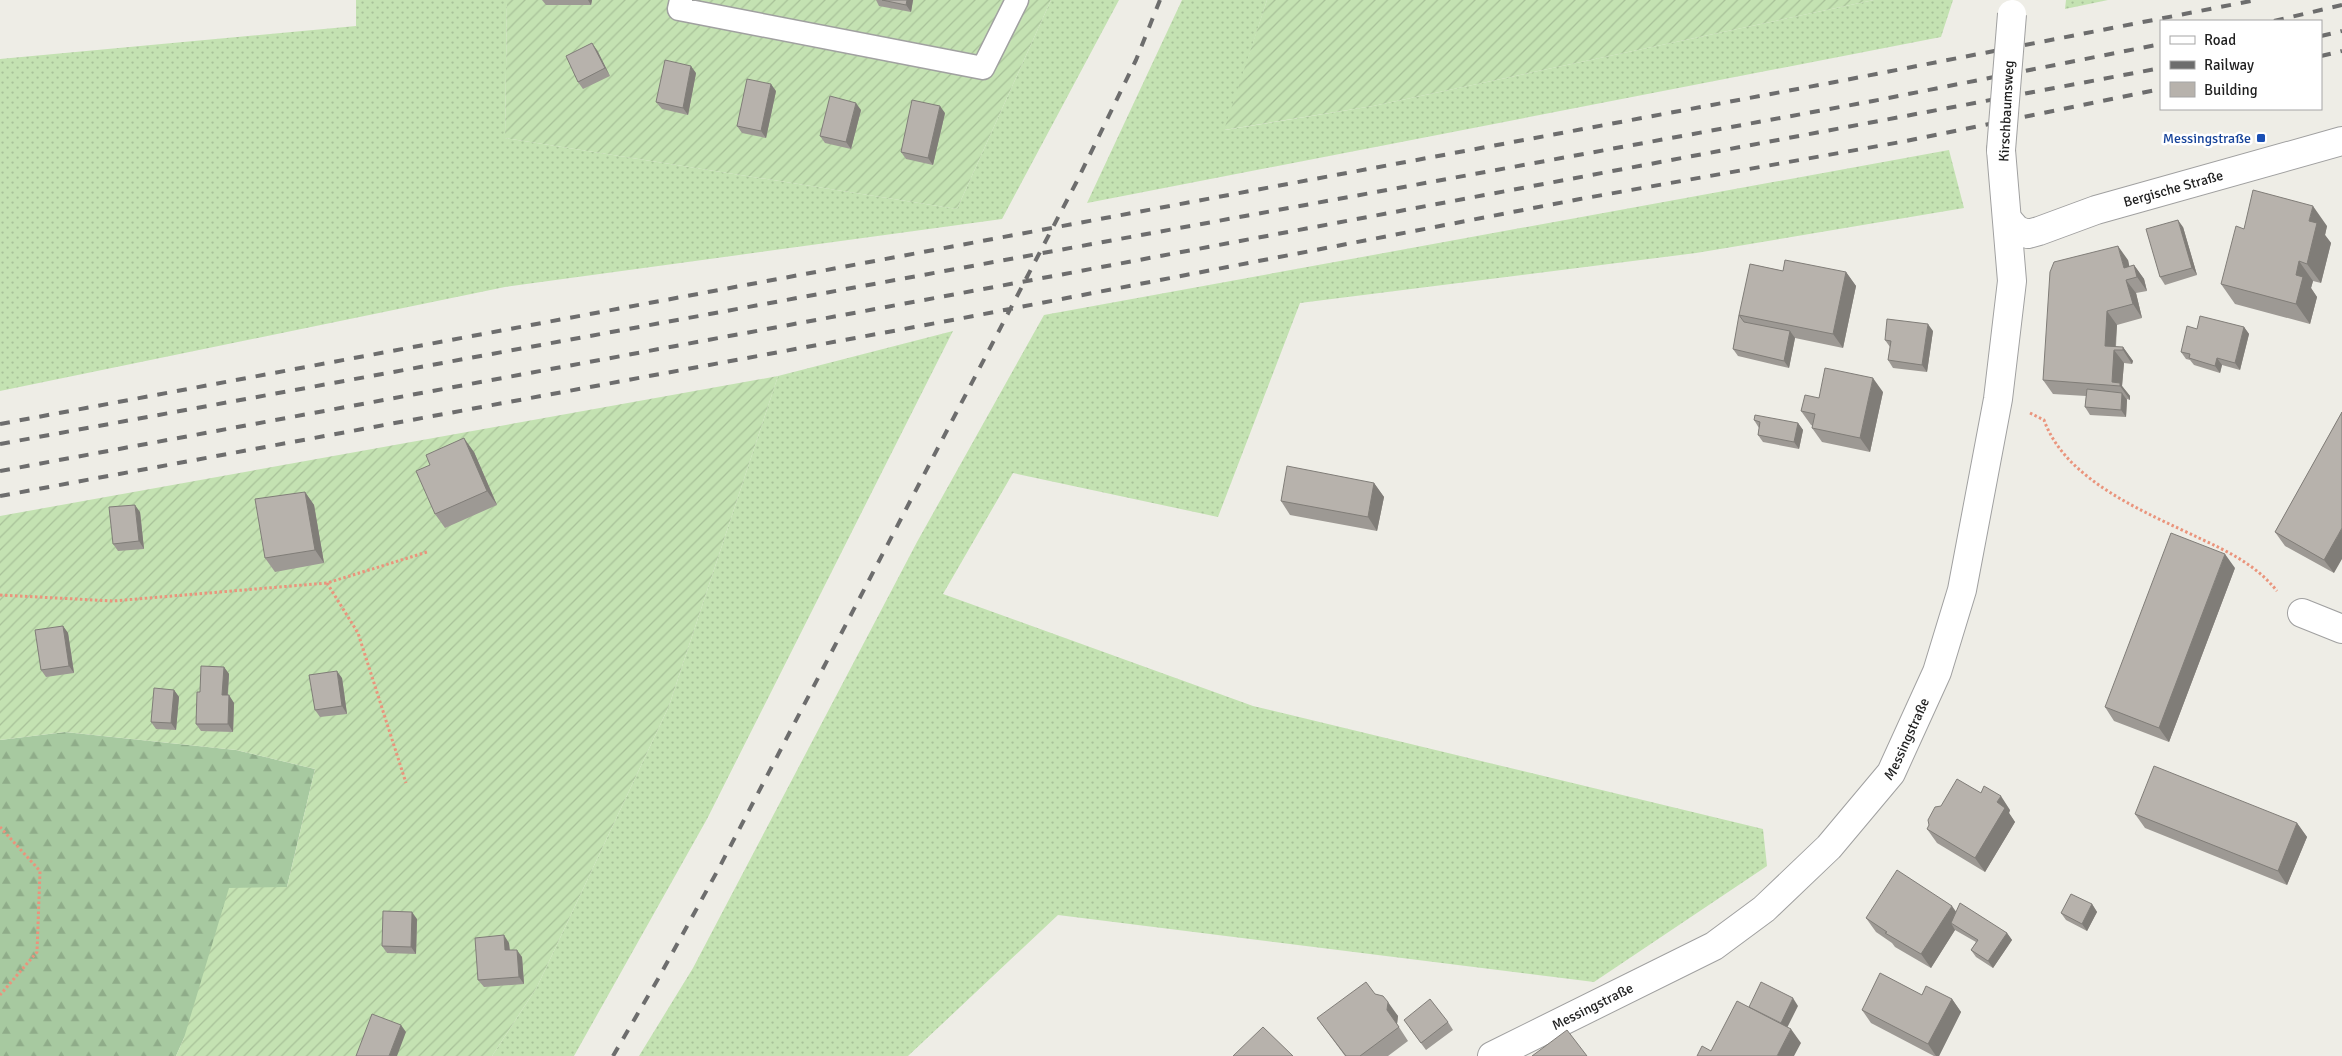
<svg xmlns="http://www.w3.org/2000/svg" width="2342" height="1056" font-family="Signika,sans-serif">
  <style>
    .grass { fill: url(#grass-dots) }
    .forest { fill: url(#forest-firs) }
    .garden { fill: url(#garden-furrows) }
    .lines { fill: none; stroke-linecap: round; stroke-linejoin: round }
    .lane-casing { stroke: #a0a0a0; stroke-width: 25 }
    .street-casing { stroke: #a0a0a0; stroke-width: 30 }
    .path { stroke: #ea947c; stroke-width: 3; stroke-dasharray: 2.5 2.5; stroke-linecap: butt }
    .lane { stroke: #fff; stroke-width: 22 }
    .street { stroke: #fff; stroke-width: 28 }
    .rail { stroke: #6d6d6d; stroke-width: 4; stroke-dasharray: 10 10; stroke-linecap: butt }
    .street-bridge-casing { stroke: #a0a0a0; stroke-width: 30; stroke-linecap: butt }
    .street-bridge { stroke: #fff; stroke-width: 28 }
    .wall { fill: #9d9994 }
    .shaded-wall { fill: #807d78 }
    .building { fill: #b7b2ac; stroke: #807d78 }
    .transit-dot { fill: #1a4fb4; stroke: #fff; stroke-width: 2 }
    .labels { text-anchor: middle; stroke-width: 5; stroke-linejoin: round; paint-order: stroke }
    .street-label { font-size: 14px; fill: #1f1f1f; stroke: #fff }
    .transit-label { font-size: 14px; fill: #164399; stroke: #fff; text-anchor: end }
  </style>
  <defs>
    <pattern id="grass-dots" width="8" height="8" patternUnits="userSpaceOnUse" patternTransform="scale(1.25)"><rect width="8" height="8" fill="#c4e2b2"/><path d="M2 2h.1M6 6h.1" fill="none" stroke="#a8c199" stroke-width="1.8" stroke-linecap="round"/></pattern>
    <pattern id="forest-firs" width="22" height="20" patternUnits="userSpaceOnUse" patternTransform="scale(1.25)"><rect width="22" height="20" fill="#a7c9a0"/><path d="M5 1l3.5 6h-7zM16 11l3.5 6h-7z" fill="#8fac89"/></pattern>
    <pattern id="garden-furrows" width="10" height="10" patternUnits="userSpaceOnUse" patternTransform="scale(1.25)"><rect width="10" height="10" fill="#c4e2b2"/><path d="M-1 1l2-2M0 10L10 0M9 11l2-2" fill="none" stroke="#a8c199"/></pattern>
  </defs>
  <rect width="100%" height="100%" fill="#eeede6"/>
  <!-- grass -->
  <path class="grass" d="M356,0H507L505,138L957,209L1051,0H1119L1002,219L505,287L0,391V59L356,26Z
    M1182,0H1267L1225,130L1373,106L1874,0H1953L1941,37L1087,203Z
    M2066,0H2108L2065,9Z
    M1949,150L1964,208L1696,253L1300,303L1218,517L1013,473L943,594L1253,706L1763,829L1767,866L1594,982L1058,915L908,1056H639L693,968L917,542L1044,315Z
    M953,331L707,819L574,1056H492L537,987L669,706L778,376Z"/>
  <!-- forest -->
  <path class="forest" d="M65,732L236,750L315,769L287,887L184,1038L176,1056H0V740Z"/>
  <!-- garden -->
  <path class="garden" d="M507,0H1051L957,209L505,138Z
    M1267,0H1874L1373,106L1224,130Z
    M778,376L669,706L537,987L492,1056H176L184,1038L229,888L287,887L315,769L236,750L65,732L0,740V516Z"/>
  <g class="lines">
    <defs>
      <path id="lane" d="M681,0L679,9L983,68L1017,0"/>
      <g id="street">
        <path id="s1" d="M2009,221L2017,230L2028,234L2039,231L2096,210L2342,141"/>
        <path d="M2302,613L2342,629"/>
        <path id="s2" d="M1492,1056L1714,946L1764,909L1829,847L1891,773L1937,672L1962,590L1998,399L2012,281L2001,150"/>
      </g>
    </defs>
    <!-- lane casing -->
    <use href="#lane" class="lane-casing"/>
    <!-- street casing -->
    <use href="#street" class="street-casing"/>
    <!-- path -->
    <path class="path" d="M2030,413L2044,420C2066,481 2145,512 2199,538C2229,552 2256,565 2277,591
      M327,583L358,633L406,783
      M0,595L113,601L327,583L427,552
      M0,827L40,871L37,952L0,995"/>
    <!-- lane -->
    <use href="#lane" class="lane"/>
    <!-- street -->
    <use href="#street" class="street"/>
    <!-- rail -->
    <path class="rail" d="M2274,21L2342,5
      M2321,36L2342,31
      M2321,56L2342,51
      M0,424L1835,82L2256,0
      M0,444L1873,101L2161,44
      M0,471L1059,275L2161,68
      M0,496L958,319L1580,199L1901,142L2161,89
      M613,1056L658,979L719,868L1077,181L1136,60L1160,0"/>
    <defs>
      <path id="street-bridge" d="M2001,150L2012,14"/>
    </defs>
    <!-- street-bridge casing -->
    <use href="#street-bridge" class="street-bridge-casing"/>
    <!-- street-bridge -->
    <use href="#street-bridge" class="street-bridge"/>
  </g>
  <!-- wall -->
  <path class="wall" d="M542,0H592L591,5H546Z
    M876,0H913L911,12L879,6Z
    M597,50L610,76L583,89L578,82Z
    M696,73L688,115L662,109L656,102Z
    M776,91L766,138L742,133L737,126Z
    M861,110L851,149L825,143L820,136Z
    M945,113L933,165L906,159L901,152Z
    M2327,226L2325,235L2331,243L2321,283L2313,281L2311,288L2317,297L2310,324L2235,304L2221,284L2244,229Z
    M2183,227L2197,275L2165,285L2160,277Z
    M2128,260L2129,267L2134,265L2144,279L2147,291L2136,293L2142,318L2117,325L2116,347H2123L2133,361L2132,364L2124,363L2122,386L2130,396V400L2127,399L2126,417L2090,415L2085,407L2086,396L2053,394L2043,380Z
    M1750,264L1783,271L1846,272L1856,286L1843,348L1795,338L1789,368L1738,356L1733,349Z
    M2244,327L2249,334L2240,370L2222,365L2220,373L2194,365L2190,360L2186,359L2181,352L2197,329Z
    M1933,331L1927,372L1893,368L1888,360L1890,347L1885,340Z
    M1883,392L1870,452L1822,442L1812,428L1813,426L1811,425L1801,411L1819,398Z
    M2342,412L2334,573L2285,546L2275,532Z
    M1754,420L1798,423L1803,430L1799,449L1763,442L1758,435L1759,428Z
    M474,452L497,505L445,528L435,514Z
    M1374,483L1384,497L1377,531L1290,515L1281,501Z
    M305,492L314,505L324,563L275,572L265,558Z
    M140,512L144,549L118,551L113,544Z
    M2235,568L2169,742L2114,721L2105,707Z
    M63,626L68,633L74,673L46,677L41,670Z
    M224,667L229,674L228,695L234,703L233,732L201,731L196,724L200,692Z
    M342,678L347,714L320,717L315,710Z
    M174,690L179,697L176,730L156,729L151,722Z
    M2010,810L2009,813L2015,822L1985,872L1937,843L1927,829Z
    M2135,814L2297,823L2307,837L2287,885L2145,828Z
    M2092,904L2097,912L2087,931L2066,920L2061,913Z
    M1956,912L2007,933L2012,940L1993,968L1976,957L1971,950L1976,942L1955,930L1931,968L1895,947L1892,943L1876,932L1866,918Z
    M417,919L416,954L387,953L382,946Z
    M509,943L510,950L522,957L524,984L484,987L478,980Z
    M1375,994L1398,1016L1397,1024L1408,1041L1388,1056H1345L1317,1018Z
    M1952,999L1961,1012L1939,1056H1934L1871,1023L1862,1010Z
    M1448,1022L1453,1030L1426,1050L1409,1027Z"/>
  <!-- shaded-wall -->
  <path class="shaded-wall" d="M588,0H592L591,5Z
    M907,0H913L911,12L906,5Z
    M592,43L597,50L610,76L605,68Z
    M691,66L696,73L688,115L683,108Z
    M771,84L776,91L766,138L761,131Z
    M856,103L861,110L851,149L846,142Z
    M940,106L945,113L933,165L928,158Z
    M2313,206L2327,226L2325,235L2331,243L2321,283L2307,264L2309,221Z
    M2178,220L2183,227L2197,275L2192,268Z
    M2118,246L2128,260L2132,278L2124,268Z
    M2299,261L2313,281L2311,288L2317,297L2310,324L2296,304V275Z
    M2134,265L2144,279L2147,291L2137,277Z
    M1846,272L1856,286L1843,348L1833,334Z
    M2126,280L2136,293L2142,318L2133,304Z
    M2107,311L2117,325L2115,350H2114L2124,363L2122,386L2130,396V400L2120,386L2112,382L2105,346Z
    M1928,324L1933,331L1927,372L1922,365Z
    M2244,327L2249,334L2240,370L2235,363Z
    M1790,331L1795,338L1789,368L1784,361Z
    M2123,347L2133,361L2132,364L2123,350Z
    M2217,358L2222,365L2220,373L2215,366Z
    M1873,378L1883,392L1870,452L1860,438Z
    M2122,393L2127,400L2126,417L2121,410Z
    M1798,423L1803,430L1799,449L1794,442Z
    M464,438L474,452L497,505L487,491Z
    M1374,483L1384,497L1377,531L1368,517Z
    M305,492L314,505L324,563L315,550Z
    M135,505L140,512L144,549L139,541Z
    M2342,528V559L2334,573L2324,560Z
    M2225,554L2235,568L2169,742L2159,728Z
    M63,626L68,633L74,673L69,666Z
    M224,667L229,674L227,702L222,695Z
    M337,671L342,678L347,714L342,706Z
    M174,690L179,697L176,730L171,723Z
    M229,695L234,703L233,732L228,724Z
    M2001,796L2010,810L2009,813L2015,822L1985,872L1975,858L1997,802Z
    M2297,823L2307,837L2287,885L2278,871Z
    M2092,904L2097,912L2087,931L2082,924Z
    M1952,906L1962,920L1951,923L1955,930L1931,968L1921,954Z
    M412,912L417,919L416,954L411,947Z
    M2007,933L2012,940L1993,968L1988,961Z
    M504,935L509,943L510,958L505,950Z
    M517,950L522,957L524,984L519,977Z
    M1793,998L1798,1006L1784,1034L1779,1026Z
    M1952,999L1961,1012L1939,1056H1936L1928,1044Z
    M1388,1002L1398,1016L1397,1024L1387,1010Z
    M401,1025L406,1032L397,1056H389Z
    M1791,1029L1801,1043L1794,1056H1777Z"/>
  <!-- building -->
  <path class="building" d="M882,0H907L906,5Z
    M592,43L605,68L578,82L566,56Z
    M665,60L691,66L683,108L656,102Z
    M747,79L771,84L761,131L737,126Z
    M830,96L856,103L846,142L820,136Z
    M912,100L940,106L928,158L901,152Z
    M2253,190L2313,206L2309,221L2317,223L2307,264L2299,261L2296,275L2303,277L2296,304L2221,284L2236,226L2244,229Z
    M2178,220L2192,268L2160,277L2146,229Z
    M2118,246L2124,268L2134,265L2137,277L2126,280L2133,304L2107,311L2105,346L2123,347V350H2114L2112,382L2120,383V386L2043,380L2050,272L2054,262Z
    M1785,260L1846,272L1833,334L1739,315L1750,264L1783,271Z
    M1739,315L1744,322L1790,331L1784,361L1733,349Z
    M2200,316L2244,327L2235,363L2217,358L2215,366L2189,358L2190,354L2181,352L2187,326L2197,329Z
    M1887,319L1928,324L1922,365L1888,360L1891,341L1885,340Z
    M1825,368L1873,378L1860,438L1812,428L1815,414L1801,411L1805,395L1819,398Z
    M2087,389L2122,393L2121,410L2085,407Z
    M2342,412V528L2324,560L2275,532Z
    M1755,415L1798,423L1794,442L1758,435L1760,422L1754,420Z
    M464,438L487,491L435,514L416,471L430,465L426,455Z
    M1287,466L1374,483L1368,517L1281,501Z
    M305,492L315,550L265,558L255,499Z
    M135,505L139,541L113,544L109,507Z
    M2171,533L2225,554L2159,728L2105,707Z
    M63,626L69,666L41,670L35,630Z
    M201,666L224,667L222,695H229L228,724H196L197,692H200Z
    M337,671L342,706L315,710L309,675Z
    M154,688L174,690L171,723L151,722Z
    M2154,766L2297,823L2278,871L2135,814Z
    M1957,779L1981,793L1984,786L2001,796L1997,802L2005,808L1975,858L1927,829L1929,825L1928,820L1935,807L1941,806Z
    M1897,870L1952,906L1921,954L1885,933L1887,932L1866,918Z
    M2071,894L2092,904L2082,924L2061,913Z
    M1960,903L2007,933L1988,961L1971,950L1978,940L1951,923Z
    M383,911L412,912L411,947L382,946Z
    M504,935L505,950H517L519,977L478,980L475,938Z
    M1880,973L1922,995L1926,986L1952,999L1928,1044L1862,1010Z
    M1366,982L1375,994L1383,996L1388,1002L1387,1010L1399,1027L1360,1056H1346L1317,1018Z
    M1761,982L1793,998L1781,1023L1749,1007Z
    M1430,999L1448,1022L1421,1043L1404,1020Z
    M1737,1001L1791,1029L1777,1056H1697L1702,1046L1711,1051Z
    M372,1014L401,1025L389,1056H356Z
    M1263,1027L1293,1056H1233Z
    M1567,1030L1587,1056H1532Z"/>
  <!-- markers -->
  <rect class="transit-dot" x="2256" y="133" width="10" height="10" rx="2.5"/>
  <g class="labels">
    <!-- street labels -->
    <g class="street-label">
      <text transform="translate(2006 111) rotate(-87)" y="5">Kirschbaumsweg</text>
      <text dy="5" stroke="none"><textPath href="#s1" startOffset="176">Bergische Straße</textPath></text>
      <text dy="5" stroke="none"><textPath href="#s2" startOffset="534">Messingstraße</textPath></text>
      <text dy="5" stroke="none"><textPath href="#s2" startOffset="112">Messingstraße</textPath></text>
    </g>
    <!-- transit labels -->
    <g class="transit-label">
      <text x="2251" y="143">Messingstraße</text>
    </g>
  </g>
  <!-- legend -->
  <rect x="2160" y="20" width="162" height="90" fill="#ffffff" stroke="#a5a5a5"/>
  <rect x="2170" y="36" width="25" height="8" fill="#ffffff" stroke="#a5a5a5"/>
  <text x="2204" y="45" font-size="15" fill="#1f1f1f">Road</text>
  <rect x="2170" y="61" width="25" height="8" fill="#6d6d6d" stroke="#a5a5a5"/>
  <text x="2204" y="70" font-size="15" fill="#1f1f1f">Railway</text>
  <rect x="2170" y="82" width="25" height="15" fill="#b7b2ac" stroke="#a5a5a5"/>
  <text x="2204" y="95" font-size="15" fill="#1f1f1f">Building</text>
</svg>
